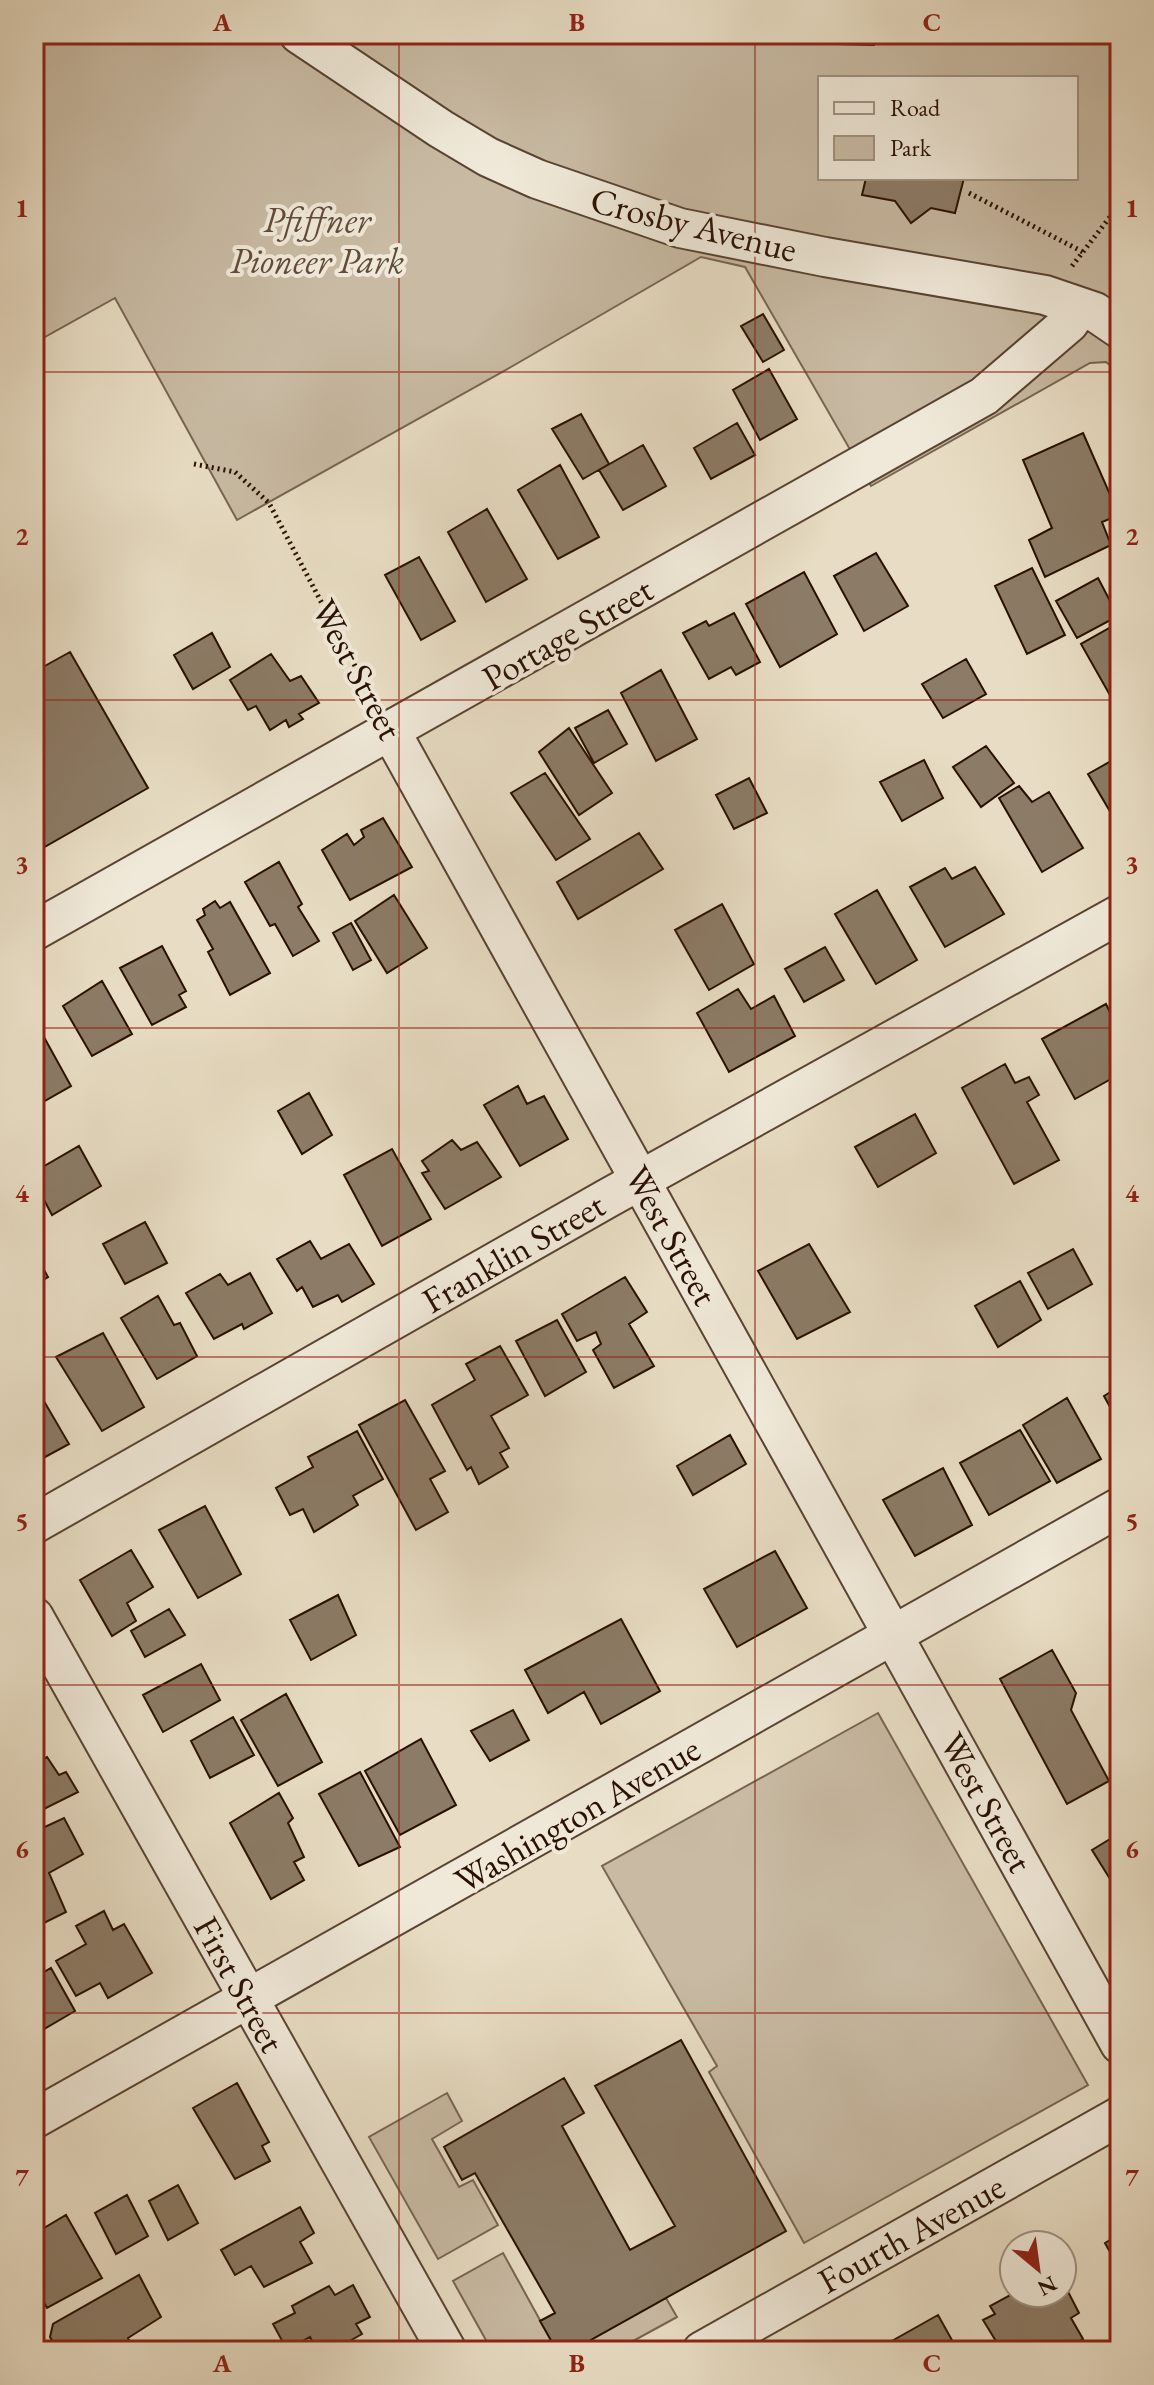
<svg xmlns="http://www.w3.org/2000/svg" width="1154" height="2385" font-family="'EB Garamond',serif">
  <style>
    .green { fill: #c8baa3; stroke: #786552; stroke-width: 2; fill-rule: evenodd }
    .building { fill: #8c7b66; stroke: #291001; stroke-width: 2 }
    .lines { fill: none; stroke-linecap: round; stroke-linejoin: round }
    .minor-casing { stroke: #594332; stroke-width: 42 }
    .path { stroke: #291001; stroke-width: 5; stroke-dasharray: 2 4; stroke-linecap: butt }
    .minor { stroke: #f0e9d9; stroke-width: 38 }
    .grid { fill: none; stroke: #8f2418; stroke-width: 2; stroke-opacity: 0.55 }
    .labels { text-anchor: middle; stroke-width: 8; stroke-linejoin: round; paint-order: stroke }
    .park-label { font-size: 36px; font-style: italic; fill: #614c3a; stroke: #f0e9d9 }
    .street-label { font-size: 36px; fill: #291001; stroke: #f0e9d9 }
    .neatline { fill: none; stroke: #8f2418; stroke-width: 3 }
    .grid-label { font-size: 26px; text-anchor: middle; font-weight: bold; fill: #8f2418 }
  </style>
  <rect width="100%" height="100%" fill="#e8ddc4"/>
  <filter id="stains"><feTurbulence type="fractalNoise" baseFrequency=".0025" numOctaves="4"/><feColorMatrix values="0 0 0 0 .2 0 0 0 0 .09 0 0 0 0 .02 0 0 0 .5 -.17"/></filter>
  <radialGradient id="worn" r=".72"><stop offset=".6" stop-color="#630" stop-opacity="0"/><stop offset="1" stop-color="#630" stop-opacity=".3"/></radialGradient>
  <!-- green -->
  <path class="green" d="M34,34H1120V373L1106,362L1090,363L871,486L745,267L701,257L511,367L237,520L115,298L34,343ZM820,78H1076V178H820Z
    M878,1713L1088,2085L804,2243L709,2072L717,2066L602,1866Z
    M447,2093L462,2121L432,2139L459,2187L473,2180L498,2225L438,2259L369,2137Z
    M503,2253L557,2351H492L453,2281Z
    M666,2298L677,2317L615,2351H571Z"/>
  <!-- building -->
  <path class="building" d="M830,34H878L874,45L837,44Z
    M866,178H964L955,213L931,208L911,223L895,201L862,195Z
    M763,314L784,350L763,362L741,326Z
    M769,369L797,419L760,440L733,390Z
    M581,414L609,464L583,479L552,429Z
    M737,423L755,455L711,479L694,448Z
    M1083,433L1119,515L1102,522L1111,545L1045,577L1029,540L1052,528L1023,460Z
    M643,445L666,486L623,510L599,470Z
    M560,465L599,537L558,559L518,490Z
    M487,509L527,579L486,602L448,532Z
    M876,553L908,606L864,631L834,576Z
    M419,557L455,621L421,640L385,575Z
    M1032,568L1065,635L1027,654L995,586Z
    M804,572L837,634L780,667L746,604Z
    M1098,578L1118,616L1077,638L1056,601Z
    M734,613L760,662L736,675L731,667L709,679L683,633L706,621L709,626Z
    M1120,622V692L1111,697L1081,644Z
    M212,633L230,667L193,689L174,655Z
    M70,652L148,788L34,853V672Z
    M271,654L290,681L301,676L319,703L299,714L303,719L289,727L286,720L270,730L256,706L248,710L230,680Z
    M966,659L986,694L943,718L922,684Z
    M661,670L697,739L656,761L621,693Z
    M608,710L627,744L594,763L575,728Z
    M569,728L612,793L579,815L539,752Z
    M986,746L1014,783L981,807L953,767Z
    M1120,756V824L1118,825L1088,774Z
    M924,760L943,798L902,821L880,782Z
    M545,773L590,839L556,860L511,793Z
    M749,778L767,813L734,829L716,795Z
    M1019,786L1032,802L1049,792L1083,848L1042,872L999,798Z
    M383,818L412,867L350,900L322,850L347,834L354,845L364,837L361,830Z
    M639,833L663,869L578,919L557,882Z
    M279,862L302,904L298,907L319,941L293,956L275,924L270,926L245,882Z
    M975,867L1004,914L945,947L910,887L945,868L952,879Z
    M877,890L917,960L876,984L835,914Z
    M394,895L427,948L387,973L355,921Z
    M215,901L220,908L230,902L270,973L230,995L208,952L213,949L197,920L205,915L203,909Z
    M722,904L754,964L709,990L675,930Z
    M351,923L371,960L353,970L333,933Z
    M162,946L186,991L179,995L186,1007L152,1025L120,968Z
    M825,947L844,980L804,1002L785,969Z
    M102,981L132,1034L92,1056L63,1006Z
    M738,989L751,1009L774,996L795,1036L729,1072L697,1013Z
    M1106,1004L1120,1033V1074L1075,1099L1042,1039Z
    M34,1019L71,1086L34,1107Z
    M1005,1064L1015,1083L1029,1077L1039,1095L1027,1102L1059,1160L1014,1184L962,1088Z
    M518,1086L527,1104L544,1096L568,1139L520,1166L484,1105Z
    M309,1093L332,1135L302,1154L278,1111Z
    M915,1114L936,1153L878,1187L855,1147Z
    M452,1140L461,1150L477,1142L501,1177L445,1209L422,1173L429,1171L422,1161Z
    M79,1146L101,1186L52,1215L34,1181V1172Z
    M392,1149L431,1219L382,1246L344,1175Z
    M145,1222L167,1263L125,1284L103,1244Z
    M310,1241L321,1259L349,1244L374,1284L342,1302L338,1295L313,1307L302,1287L297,1291L277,1259Z
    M809,1244L850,1312L797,1339L758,1271Z
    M1073,1249L1092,1284L1048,1309L1028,1273Z
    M34,1252L48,1277L34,1285Z
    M250,1273L272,1313L244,1329L242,1324L214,1339L186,1293L220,1274L228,1285Z
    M625,1277L647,1312L629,1324L654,1366L614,1388L593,1350L601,1344L596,1332L577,1341L562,1314Z
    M1020,1281L1041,1320L998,1347L975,1306Z
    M158,1296L174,1325L180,1323L197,1356L157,1379L121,1318Z
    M557,1320L586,1372L545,1396L516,1341Z
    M103,1333L144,1407L102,1431L56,1357Z
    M500,1346L528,1395L491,1416L509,1448L500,1453L508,1467L479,1484L471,1467L467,1470L432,1405L475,1380L466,1364Z
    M34,1384L69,1444L34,1463Z
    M1120,1386V1425L1104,1396Z
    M1067,1398L1101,1459L1057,1483L1023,1425Z
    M405,1400L445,1471L430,1479L448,1512L416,1530L359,1425Z
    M1020,1430L1050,1481L989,1515L960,1463Z
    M357,1431L383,1479L353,1496L358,1505L314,1532L303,1509L290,1515L276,1488L313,1467L308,1457Z
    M730,1435L746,1464L693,1495L677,1466Z
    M943,1468L972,1525L915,1556L883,1500Z
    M205,1506L241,1574L198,1598L159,1530Z
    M131,1550L153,1587L127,1603L136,1621L112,1636L80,1580Z
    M775,1551L807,1608L737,1647L704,1589Z
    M338,1595L356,1635L311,1660L290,1620Z
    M169,1609L185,1635L145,1657L131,1631Z
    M621,1619L660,1691L601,1724L584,1692L548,1713L525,1670Z
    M1052,1650L1076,1693L1071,1710L1109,1781L1067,1804L1000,1679Z
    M201,1664L220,1700L163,1732L143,1695Z
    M286,1694L322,1762L278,1786L241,1720Z
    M513,1710L529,1740L490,1761L471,1731Z
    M233,1717L254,1755L210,1778L191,1741Z
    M421,1739L456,1805L400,1835L365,1771Z
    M47,1757L59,1775L66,1772L78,1792L34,1814V1764Z
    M360,1772L400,1847L359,1866L319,1794Z
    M279,1793L293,1818L288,1823L304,1857L294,1862L304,1880L271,1899L230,1823Z
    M64,1818L83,1854L49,1873L66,1912L34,1928V1832Z
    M1120,1833V1884L1115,1887L1092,1850Z
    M104,1911L113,1930L124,1924L152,1973L108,1998L100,1983L76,1996L56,1961L86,1944L76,1926Z
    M51,1968L75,2011L34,2035V1978Z
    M681,2040L786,2231L571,2351H557L540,2321L555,2313L475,2173L462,2180L444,2147L564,2078L584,2113L562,2126L630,2250L675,2226L595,2086Z
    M237,2083L269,2142L262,2146L270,2161L235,2179L193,2108Z
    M178,2185L198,2223L168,2240L149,2201Z
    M127,2195L148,2236L116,2254L95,2213Z
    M300,2207L314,2233L300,2242L312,2263L264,2287L251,2266L235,2275L221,2250Z
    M66,2215L102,2278L47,2308L34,2284V2234Z
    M1120,2234V2270L1105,2243Z
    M139,2275L161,2317L128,2338L133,2348L126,2351H58L50,2337L53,2324Z
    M1063,2282L1079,2313L1071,2318L1083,2339L1064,2351H1052L1048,2345L1036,2351H1002L983,2320L995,2314L990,2306L1014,2293H1062Z
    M353,2285L370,2317L356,2324L362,2334L332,2351H317L310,2337L287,2350L273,2324L295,2313L292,2306L329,2286L335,2295Z
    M938,2315L958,2351H896L890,2342Z"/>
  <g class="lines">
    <defs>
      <path id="minor" d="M299,34L441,129L488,157L537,179L680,228L825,257L1045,295L1095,312L1120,329
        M391,732L1120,2044
        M34,931L984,396L1069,323L1080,307
        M34,1524L608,1198L1120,914
        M34,1617L447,2351
        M34,2119L1120,1507
        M702,2351L1120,2116"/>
    </defs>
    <!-- minor casing -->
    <use href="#minor" class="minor-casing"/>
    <!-- path -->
    <path class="path" d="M969,193L1083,252
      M1072,266L1120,204
      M194,464L235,472L269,503L373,700"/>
    <!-- minor -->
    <use href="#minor" class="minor"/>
  </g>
  <!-- grid -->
  <path class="grid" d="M399,34V2351M755,34V2351M34,372H1120M34,700H1120M34,1028H1120M34,1357H1120M34,1685H1120M34,2013H1120"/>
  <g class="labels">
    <!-- park labels -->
    <g class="park-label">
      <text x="317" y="232">Pfiffner<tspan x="317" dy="41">Pioneer Park</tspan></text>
    </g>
    <!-- street labels -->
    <g class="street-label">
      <text transform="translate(694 224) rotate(14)" y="13">Crosby Avenue</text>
      <text transform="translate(567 633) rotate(-30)" y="13">Portage Street</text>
      <text transform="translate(358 669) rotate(62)" y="13">West Street</text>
      <text transform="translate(672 1235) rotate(61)" y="13">West Street</text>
      <text transform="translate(513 1252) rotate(-30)" y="13">Franklin Street</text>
      <text transform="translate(987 1802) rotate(61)" y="13">West Street</text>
      <text transform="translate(577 1814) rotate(-30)" y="13">Washington Avenue</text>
      <text transform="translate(240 1984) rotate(61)" y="13">First Street</text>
      <text transform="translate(911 2233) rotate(-29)" y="13">Fourth Avenue</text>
    </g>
  </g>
  <!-- margin -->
  <rect width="1154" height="2385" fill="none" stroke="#e8ddc4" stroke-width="88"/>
  <!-- legend -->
  <rect x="818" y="76" width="260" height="104" fill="#f0e9d9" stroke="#a09283" stroke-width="2"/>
  <rect x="834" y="102" width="40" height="12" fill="#f0e9d9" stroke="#a09283" stroke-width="2"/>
  <text x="890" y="116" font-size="24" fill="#291001">Road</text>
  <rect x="834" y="136" width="40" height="24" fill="#c8baa3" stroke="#a09283" stroke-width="2"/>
  <text x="890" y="156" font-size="24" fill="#291001">Park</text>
  <!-- north arrow -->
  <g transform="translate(1038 2269) rotate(151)"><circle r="38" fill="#f0e9d9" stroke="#a09283" stroke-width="2"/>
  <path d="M0-6L14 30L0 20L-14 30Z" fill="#8f2418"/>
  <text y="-12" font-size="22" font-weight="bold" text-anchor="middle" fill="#291001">N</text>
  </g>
  <rect x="44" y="44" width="1066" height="2297" class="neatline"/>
  <g class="grid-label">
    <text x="222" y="31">A</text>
    <text x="577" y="31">B</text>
    <text x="932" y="31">C</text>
    <text x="22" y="217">1</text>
    <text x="1132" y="217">1</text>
    <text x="22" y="545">2</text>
    <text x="1132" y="545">2</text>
    <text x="22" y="873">3</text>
    <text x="1132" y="873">3</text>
    <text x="22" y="1202">4</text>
    <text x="1132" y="1202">4</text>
    <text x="22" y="1530">5</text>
    <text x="1132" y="1530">5</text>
    <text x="22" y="1858">6</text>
    <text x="1132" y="1858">6</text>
    <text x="22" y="2186">7</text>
    <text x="1132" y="2186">7</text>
    <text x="222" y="2372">A</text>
    <text x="577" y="2372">B</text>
    <text x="932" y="2372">C</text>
  </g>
  <rect width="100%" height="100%" filter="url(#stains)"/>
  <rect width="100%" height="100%" fill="url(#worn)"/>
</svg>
